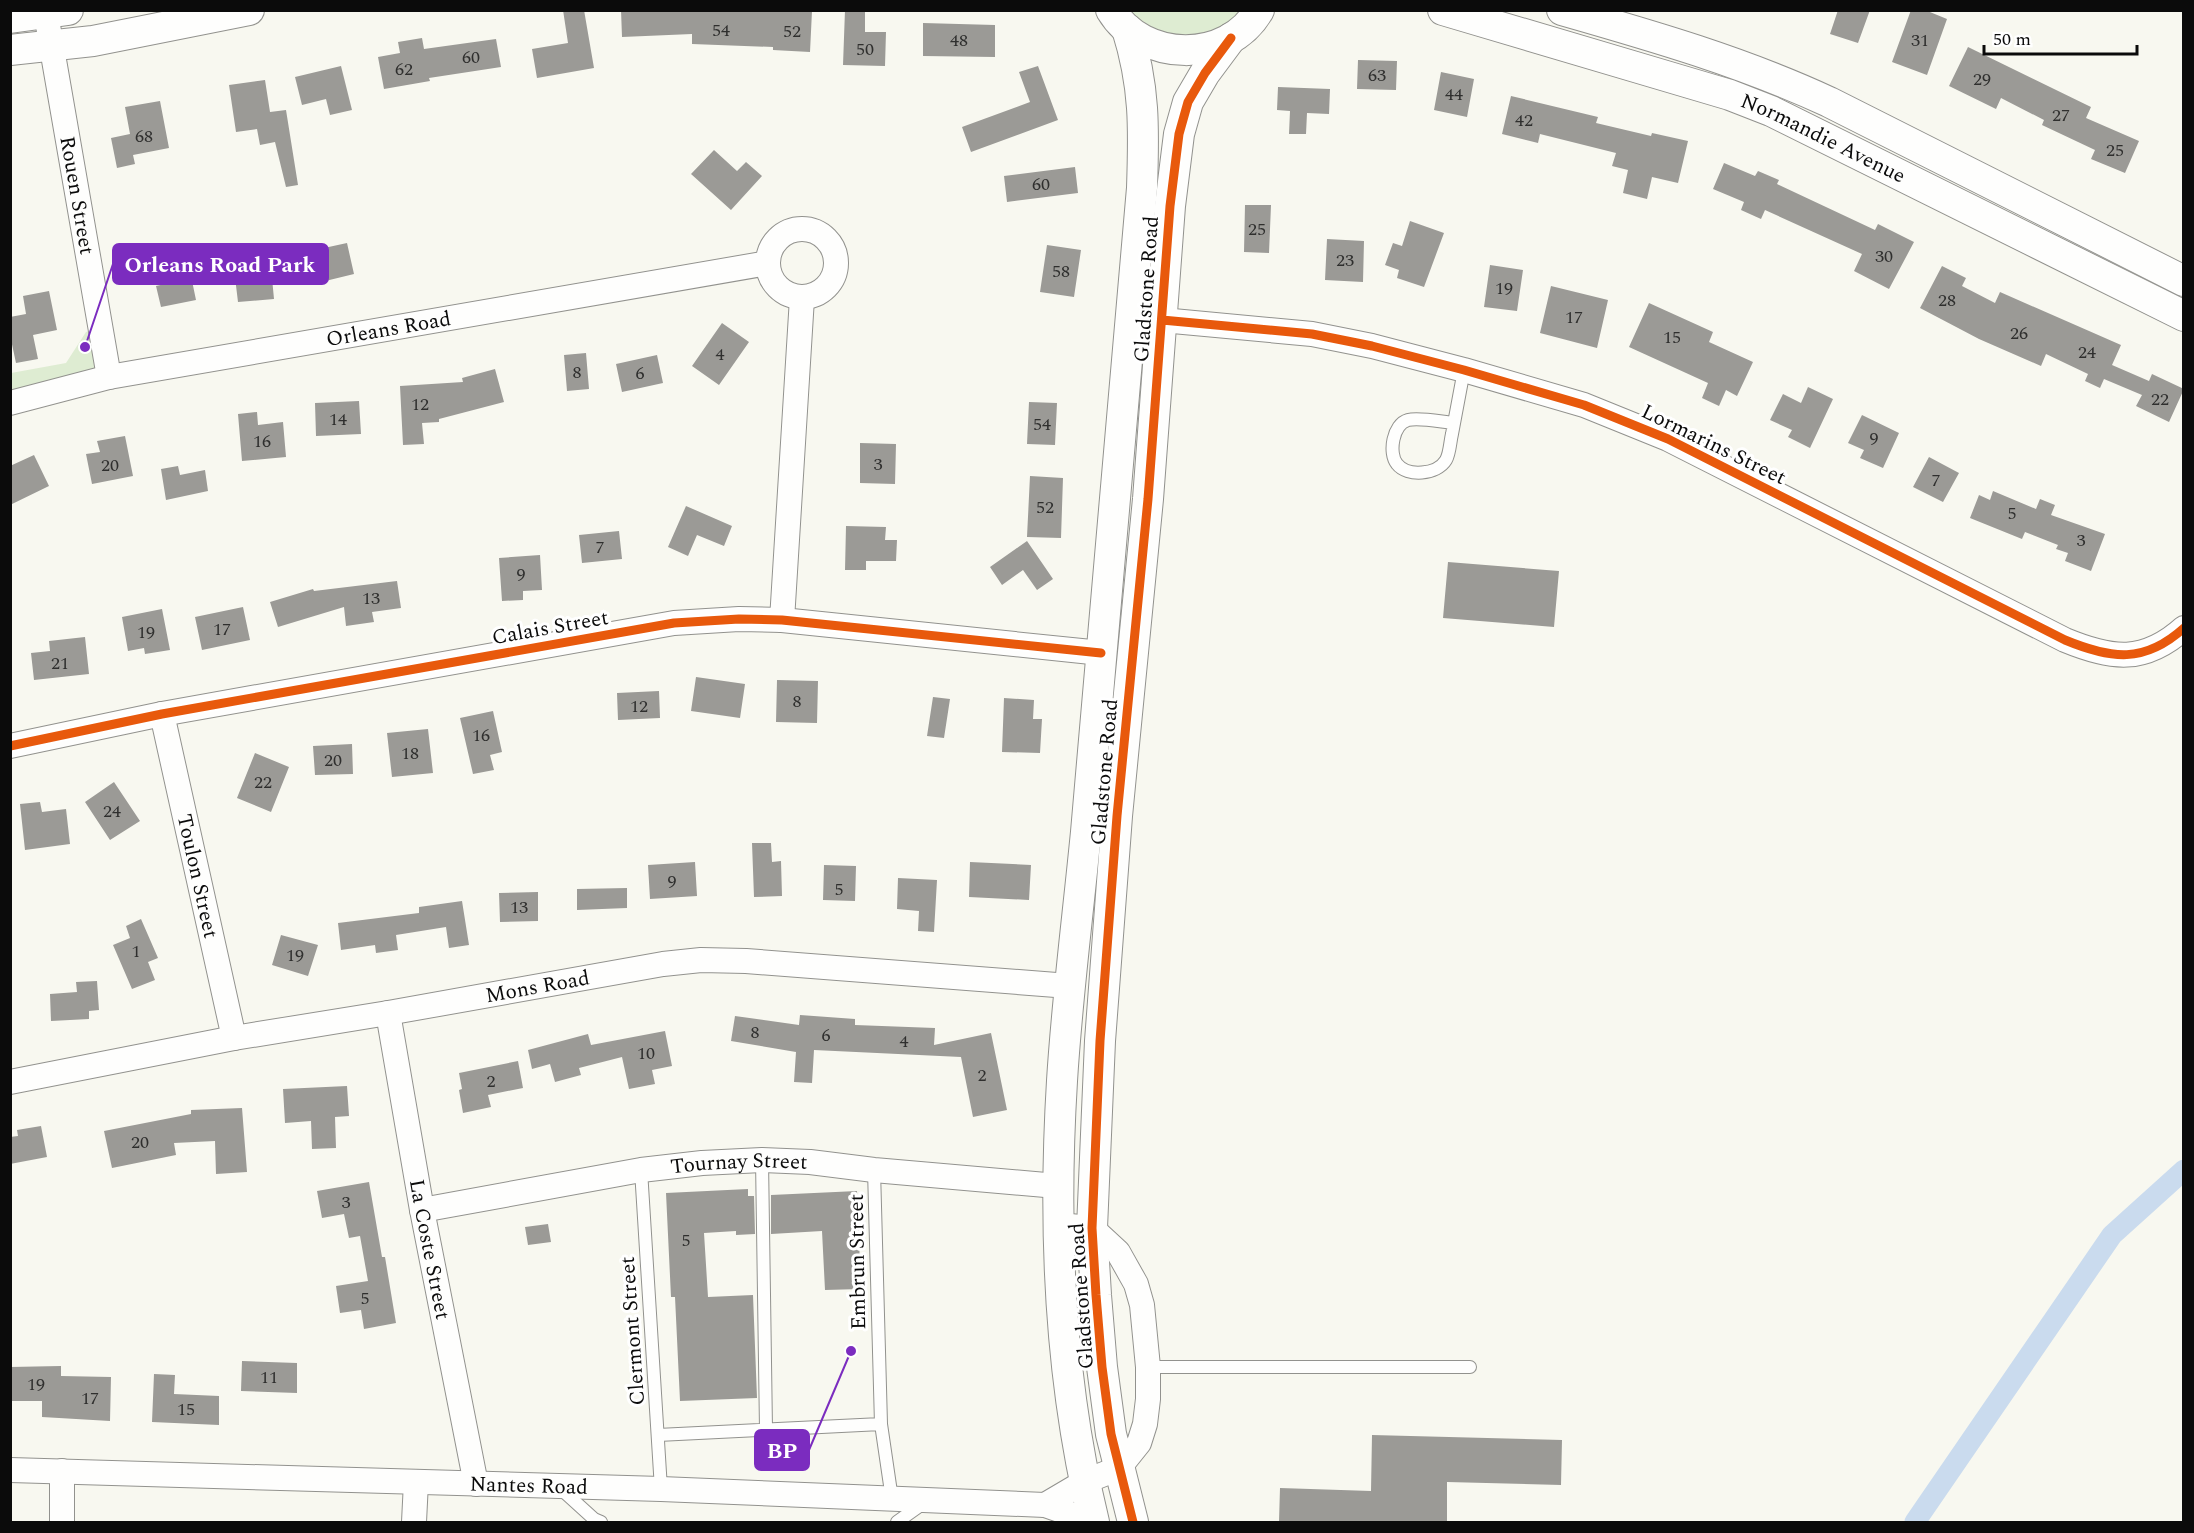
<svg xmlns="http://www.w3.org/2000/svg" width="2194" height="1533" font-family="Spectral,serif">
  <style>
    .green { fill: #deecd2 }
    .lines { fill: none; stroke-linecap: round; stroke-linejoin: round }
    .canal { stroke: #cadbee; stroke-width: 21 }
    .building { fill: #9b9a96 }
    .service-casing { stroke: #92928e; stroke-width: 14 }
    .minor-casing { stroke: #92928e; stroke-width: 26 }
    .tertiary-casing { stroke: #92928e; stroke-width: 32 }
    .service { stroke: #fefefd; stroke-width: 12 }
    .minor { stroke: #fefefd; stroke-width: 24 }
    .tertiary { stroke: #fefefd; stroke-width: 30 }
    .cycleway-casing { stroke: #fff; stroke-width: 13 }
    .cycleway { stroke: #e8590c; stroke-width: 9 }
    .labels { text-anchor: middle; stroke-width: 6; stroke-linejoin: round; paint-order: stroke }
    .number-label { font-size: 18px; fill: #2f2f2e }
    .street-label { font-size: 21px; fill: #0b0b0b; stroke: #fff }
    .leader { fill: none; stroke: #7b2cbf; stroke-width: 2 }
    .callout-dot { fill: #7b2cbf; stroke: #fff; stroke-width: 2 }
    .callout { fill: #7b2cbf; stroke: #7b2cbf; stroke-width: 2 }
    .callout-label { font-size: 22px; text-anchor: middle; font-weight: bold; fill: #fff }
  </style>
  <rect width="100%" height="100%" fill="#f8f8f0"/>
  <!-- green -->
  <path class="green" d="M1130,11H1242C1212,46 1161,42 1130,11Z
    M92,330L100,374L11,394V373L66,363L86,332Z"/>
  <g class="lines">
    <!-- canal -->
    <path class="canal" d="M1915,1522L2112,1235L2184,1170"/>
  </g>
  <!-- building -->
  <path class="building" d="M563,10H584L594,68L537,78L532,49L568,43Z
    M621,10L812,11L810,52L773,50V47L692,44V34L622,37Z
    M845,10L865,11V32H886L885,66L843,65Z
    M1838,10H1870L1858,43L1830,34Z
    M1911,10H1925L1947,19L1927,75L1892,62Z
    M923,23L995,25V57L923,56Z
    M422,38L424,49L496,39L501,67L429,78L430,81L384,89L378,57L400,53L398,42Z
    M1968,47L2091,107L2086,118L2139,141L2125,173L2091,159L2095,150L2042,125L2044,120L2001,98L1996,109L1949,86Z
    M1358,60L1397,61L1396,90L1357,89Z
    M341,66L352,110L330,115L326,99L302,105L295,77Z
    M1038,66L1058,120L971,152L962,127L1030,102L1019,72Z
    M1441,72L1474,79L1467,117L1434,110Z
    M265,80L270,112L286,110L298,185L286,187L275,142L260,145L257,129L236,132L229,85Z
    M1278,87L1330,89L1329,114L1307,113L1306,134H1289L1290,111L1277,110Z
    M1511,96L1598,117L1596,123L1651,136L1652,133L1688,141L1678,183L1652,177L1647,199L1623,193L1628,170L1612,166L1616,153L1540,134L1538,143L1502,134Z
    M160,101L169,148L133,155L135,164L117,168L111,138L130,134L125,107Z
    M714,150L737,171L746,162L762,176L731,210L691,174Z
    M1724,163L1755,176L1758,171L1779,180L1777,184L1875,230L1878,224L1914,242L1889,289L1854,271L1862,254L1765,210L1761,219L1741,210L1744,202L1713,189Z
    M1075,167L1078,193L1007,202L1004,176Z
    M1245,205H1271L1269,253L1244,252Z
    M1410,221L1444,233L1424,287L1397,278L1399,270L1385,265L1393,243L1402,246Z
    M1327,239L1364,241L1363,282L1325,280Z
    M347,243L354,274L309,285L301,253Z
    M1047,245L1081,250L1074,297L1040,292Z
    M185,247L196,300L161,307L156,286L165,284L158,252Z
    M270,257L274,299L238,302L233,261Z
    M1490,265L1523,270L1517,311L1484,307Z
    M1942,266L1966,278L1962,286L1995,303L2000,292L2121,345L2112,365L2149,381L2152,374L2184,389L2169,422L2136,406L2142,395L2104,379L2100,388L2085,381L2088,374L2046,354L2041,366L1979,339L1920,308Z
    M1551,286L1608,300L1597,348L1540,333Z
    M49,291L57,330L33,335L38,359L16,363L10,335V317L26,314L23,296Z
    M1649,303L1713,332L1709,342L1753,362L1737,396L1726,390L1719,406L1702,398L1708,383L1629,347Z
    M722,323L749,342L719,385L692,366Z
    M586,353L589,389L567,391L564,355Z
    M657,355L663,383L622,392L616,364Z
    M495,369L504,402L439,419V422L422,423L424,444L403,445L400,386L463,382L462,378Z
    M1808,387L1833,399L1810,448L1788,437L1792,430L1770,420L1783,394L1801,403Z
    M359,401L361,434L316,436L315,403Z
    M1029,402L1057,403L1055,445L1027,444Z
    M257,412L258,425L283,422L286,457L242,461L238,414Z
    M1862,415L1899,433L1883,468L1860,458L1864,450L1848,443Z
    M125,436L133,476L92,484L86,454L100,452L97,441Z
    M860,443L896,444L895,484L860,483Z
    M34,455L49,486L10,505V466Z
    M1929,457L1959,473L1943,502L1913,487Z
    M178,466L180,475L205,470L208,491L166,500L161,469Z
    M1030,476L1063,478L1061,538L1027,537Z
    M1993,491L2036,509L2040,499L2055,505L2051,515L2105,534L2091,571L2065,561L2068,553L2056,549L2058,545L2025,532L2022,539L1970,518L1979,495L1990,500Z
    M686,506L732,526L724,546L697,535L688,556L668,547Z
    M846,526L886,527L885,540H897L896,561H866V570H845Z
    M619,531L622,559L582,563L579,535Z
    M1027,541L1053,579L1037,590L1023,570L1002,585L990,567Z
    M540,555L542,590L523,591V600L502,601L499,558Z
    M1448,562L1559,571L1554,627L1443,618Z
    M397,581L401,608L372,612L374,622L346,626L344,607L278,627L270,602L313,589L314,591Z
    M243,607L250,640L202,650L195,617Z
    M162,609L170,650L145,654L144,648L128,651L122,617Z
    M85,637L89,674L34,680L31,653L50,651L49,641Z
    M696,677L745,684L740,718L691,711Z
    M777,680L818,681L817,723L776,722Z
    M659,691L660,718L618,720L617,693Z
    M933,697L950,699L944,738L927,736Z
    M1004,698L1034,700L1033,719H1042L1040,753L1002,752Z
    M493,711L502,752L490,755L494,770L473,774L460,718Z
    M428,729L433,773L392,777L387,733Z
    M352,744L353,774L315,775L313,746Z
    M255,753L289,767L271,812L237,798Z
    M114,782L140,821L110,840L85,802Z
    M40,802L42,812L66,809L70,844L25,850L20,804Z
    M752,843H771L772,862L781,861L782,896L754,897Z
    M695,862L697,896L650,899L648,865Z
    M970,862L1031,865L1029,900L969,897Z
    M824,865L856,866L855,901L823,900Z
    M898,878L937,880L934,932L918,931L919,911L897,909Z
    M627,888V908L577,910V889Z
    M538,892V921L500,922L499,893Z
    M462,901L469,945L449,948L446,927L396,935L398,950L376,953L375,945L341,950L338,923L419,913V907Z
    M141,919L158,958L148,962L155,980L132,989L113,945L130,938L126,926Z
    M281,935L318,945L308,976L272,965Z
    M97,981L99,1010L89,1011V1019L51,1021L50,994L77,992L76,982Z
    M800,1015L855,1019V1025L935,1028L934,1045L991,1033L1007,1110L973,1117L961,1057L814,1050L812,1083L794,1082L796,1052L731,1041L735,1016L799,1025Z
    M665,1031L672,1066L652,1070L655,1084L629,1089L622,1057L579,1068L581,1075L555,1082L550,1064L532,1069L528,1050L588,1034L591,1045Z
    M518,1061L523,1088L488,1095L491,1107L463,1113L459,1090L462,1089L459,1073Z
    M347,1086L349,1116L335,1117L336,1148L312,1149L311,1121L285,1123L283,1089Z
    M242,1108L247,1172L216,1174L215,1141L174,1143L176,1155L112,1168L104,1131L191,1114V1110Z
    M41,1126L47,1157L10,1164V1137L18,1136L17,1130Z
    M369,1182L382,1257H385L396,1323L364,1329L361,1310L340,1313L336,1286L368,1281L360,1236L349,1238L344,1214L322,1218L317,1191Z
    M748,1189V1196H754L755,1234L736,1235V1231L704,1233L708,1297L753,1295L757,1398L680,1401L675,1297H671L666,1193Z
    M857,1191L861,1289L825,1290L822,1231L771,1234V1195Z
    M548,1224L551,1242L528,1245L525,1227Z
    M242,1361L297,1363V1393L241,1391Z
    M61,1366V1376L111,1377L110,1421L42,1417V1401H10V1367Z
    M154,1374L175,1375L174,1394L219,1396V1425L152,1422Z
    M1372,1435L1562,1440L1561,1485L1447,1482V1522H1279L1280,1488L1371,1491Z"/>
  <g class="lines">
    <defs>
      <path id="service" d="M1454,423C1442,422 1419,417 1408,420C1393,424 1388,453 1397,464C1407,477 1437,475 1446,460C1450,453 1450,442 1452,434C1456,412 1460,391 1464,370
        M762,1160L766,1429
        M641,1170L661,1489
        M874,1170L881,1424L892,1499
        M1148,1367H1470
        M658,1435L881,1424
        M561,1489L594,1519L601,1522
        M897,1522L925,1502"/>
      <g id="minor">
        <path id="s1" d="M46,14L109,377"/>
        <circle cx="802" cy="263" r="34"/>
        <path d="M1162,320L1312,334L1372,346L1464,370L1584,405L1668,439L2065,640C2111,659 2144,664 2184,628"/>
        <path id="s2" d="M10,403L109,377L768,263"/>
        <path d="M782,620L802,298"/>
        <path id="s3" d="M162,714L234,1038"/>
        <path d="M10,746L162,714L674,623L739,619L782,620L1101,653"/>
        <path id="s4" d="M388,1013L422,1210L476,1484"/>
        <path id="s5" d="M10,1082L234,1038L388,1013L663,964L701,960L746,961L1069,986"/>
        <path id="s6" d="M422,1210L641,1170L702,1163L762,1160L810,1162L874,1170L1057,1186"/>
        <path id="s7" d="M10,1470L661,1489L1045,1505L1094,1522"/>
        <path d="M1045,1505L1084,1482L1119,1468L1139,1443L1145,1424L1148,1399V1367L1142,1305L1136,1284L1118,1252L1092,1228L1058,1225"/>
        <path d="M62,1522V1471"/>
        <path d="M414,1522L416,1482"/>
      </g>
      <g id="tertiary">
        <path d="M1111,10C1143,63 1228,64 1259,10"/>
        <path id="s8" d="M1443,10L1730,95L1771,111L2184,316"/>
        <path d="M1562,10C1653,36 1743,62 1829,102L2184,281"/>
        <path d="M10,18L68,10"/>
        <path d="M10,50L93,41L249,10"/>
        <path d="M1094,1522C1059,1379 1053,1228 1062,1081C1067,998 1078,915 1086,832C1106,618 1124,403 1142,188C1144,129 1145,86 1127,29"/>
        <path d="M1133,1522L1111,1434L1102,1367L1096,1295L1092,1228L1100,1041L1117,816L1148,499L1170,206L1179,134L1188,102L1205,73L1231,38"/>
      </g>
    </defs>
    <!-- service casing -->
    <use href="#service" class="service-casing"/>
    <!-- minor casing -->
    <use href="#minor" class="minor-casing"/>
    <!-- tertiary casing -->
    <use href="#tertiary" class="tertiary-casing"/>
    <!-- service -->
    <use href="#service" class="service"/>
    <!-- minor -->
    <use href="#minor" class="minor"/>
    <!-- tertiary -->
    <use href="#tertiary" class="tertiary"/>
    <defs>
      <path id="cycleway" d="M1162,320L1312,334L1372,346L1464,370L1584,405L1668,439L2065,640C2111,659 2144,664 2184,628
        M10,746L162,714L674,623L739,619L782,620L1101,653
        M1133,1522L1111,1434L1102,1367L1096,1295L1092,1228L1100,1041L1117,816L1148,499L1170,206L1179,134L1188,102L1205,73L1231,38"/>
    </defs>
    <!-- cycleway casing -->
    <use href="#cycleway" class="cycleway-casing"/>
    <!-- cycleway -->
    <use href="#cycleway" class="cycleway"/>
  </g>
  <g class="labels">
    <!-- number labels -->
    <g class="number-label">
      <text x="721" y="36">54</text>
      <text x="792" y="37">52</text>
      <text x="959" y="46">48</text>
      <text x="1920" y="46">31</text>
      <text x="865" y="55">50</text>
      <text x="471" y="63">60</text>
      <text x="404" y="75">62</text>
      <text x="1377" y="81">63</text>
      <text x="1982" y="85">29</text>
      <text x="1454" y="100">44</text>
      <text x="2061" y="121">27</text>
      <text x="1524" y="126">42</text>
      <text x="144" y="142">68</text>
      <text x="2115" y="156">25</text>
      <text x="1041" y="190">60</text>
      <text x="1257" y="235">25</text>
      <text x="1884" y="262">30</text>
      <text x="1345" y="266">23</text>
      <text x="1061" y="277">58</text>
      <text x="1504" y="294">19</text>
      <text x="1947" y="306">28</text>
      <text x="1574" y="323">17</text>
      <text x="2019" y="339">26</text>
      <text x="1672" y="343">15</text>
      <text x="2087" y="358">24</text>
      <text x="720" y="360">4</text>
      <text x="577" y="378">8</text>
      <text x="640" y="379">6</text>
      <text x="2160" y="405">22</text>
      <text x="420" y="410">12</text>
      <text x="338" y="425">14</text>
      <text x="1042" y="430">54</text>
      <text x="1874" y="444">9</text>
      <text x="262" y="447">16</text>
      <text x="878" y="470">3</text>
      <text x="110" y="471">20</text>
      <text x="1936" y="486">7</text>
      <text x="1045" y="513">52</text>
      <text x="2012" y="519">5</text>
      <text x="2081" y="546">3</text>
      <text x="600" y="553">7</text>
      <text x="521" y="580">9</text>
      <text x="371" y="604">13</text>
      <text x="222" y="635">17</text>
      <text x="146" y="638">19</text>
      <text x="60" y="669">21</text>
      <text x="797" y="707">8</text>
      <text x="639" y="712">12</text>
      <text x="481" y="741">16</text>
      <text x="410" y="759">18</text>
      <text x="333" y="766">20</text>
      <text x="263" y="788">22</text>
      <text x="112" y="817">24</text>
      <text x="672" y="887">9</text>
      <text x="839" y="895">5</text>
      <text x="519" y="913">13</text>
      <text x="136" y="957">1</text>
      <text x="295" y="961">19</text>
      <text x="755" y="1038">8</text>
      <text x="826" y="1041">6</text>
      <text x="904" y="1047">4</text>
      <text x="646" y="1059">10</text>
      <text x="982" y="1081">2</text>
      <text x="491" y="1087">2</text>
      <text x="140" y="1148">20</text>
      <text x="346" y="1208">3</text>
      <text x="686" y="1246">5</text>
      <text x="365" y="1304">5</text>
      <text x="269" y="1383">11</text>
      <text x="36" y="1390">19</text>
      <text x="90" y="1404">17</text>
      <text x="186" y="1415">15</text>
    </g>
    <!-- street labels -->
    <g class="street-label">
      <text dy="7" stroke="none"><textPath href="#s8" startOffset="402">Normandie Avenue</textPath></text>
      <text dy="7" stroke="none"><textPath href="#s1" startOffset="184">Rouen Street</textPath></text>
      <text transform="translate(1146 289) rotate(-86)" y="7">Gladstone Road</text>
      <text dy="7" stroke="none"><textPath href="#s2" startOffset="386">Orleans Road</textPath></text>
      <text transform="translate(1714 444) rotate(26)" y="7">Lormarins Street</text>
      <text transform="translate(550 627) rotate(-10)" y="7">Calais Street</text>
      <text transform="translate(1104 772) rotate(-85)" y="7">Gladstone Road</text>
      <text dy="7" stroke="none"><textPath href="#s3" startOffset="166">Toulon Street</textPath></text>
      <text dy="7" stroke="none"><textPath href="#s5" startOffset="536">Mons Road</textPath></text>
      <text dy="7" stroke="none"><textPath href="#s6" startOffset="321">Tournay Street</textPath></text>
      <text dy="7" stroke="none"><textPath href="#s4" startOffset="240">La Coste Street</textPath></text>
      <text transform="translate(857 1262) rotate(-91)" y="7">Embrun Street</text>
      <text transform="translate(1081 1296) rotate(-94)" y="7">Gladstone Road</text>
      <text transform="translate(632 1331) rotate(-94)" y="7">Clermont Street</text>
      <text dy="7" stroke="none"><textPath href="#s7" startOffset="519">Nantes Road</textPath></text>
    </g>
  </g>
  <!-- callouts -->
  <path class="leader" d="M85 347L113 264M851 1351L809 1450"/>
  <g class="callout-dot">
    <circle cx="85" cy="347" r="6"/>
    <circle cx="851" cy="1351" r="6"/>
  </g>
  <g class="callout">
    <rect x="113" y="244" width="215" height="40" rx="6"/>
    <rect x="755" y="1430" width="54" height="40" rx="6"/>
  </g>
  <g class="callout-label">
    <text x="220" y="272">Orleans Road Park</text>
    <text x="782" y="1458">BP</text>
  </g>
  <!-- border -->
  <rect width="2194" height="1533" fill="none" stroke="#0b0b0b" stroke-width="24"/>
  <!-- scale -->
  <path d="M1984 45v9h153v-9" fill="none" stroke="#0b0b0b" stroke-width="3"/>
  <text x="1993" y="45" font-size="18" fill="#0b0b0b" stroke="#ffffff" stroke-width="4.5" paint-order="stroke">50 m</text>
</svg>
